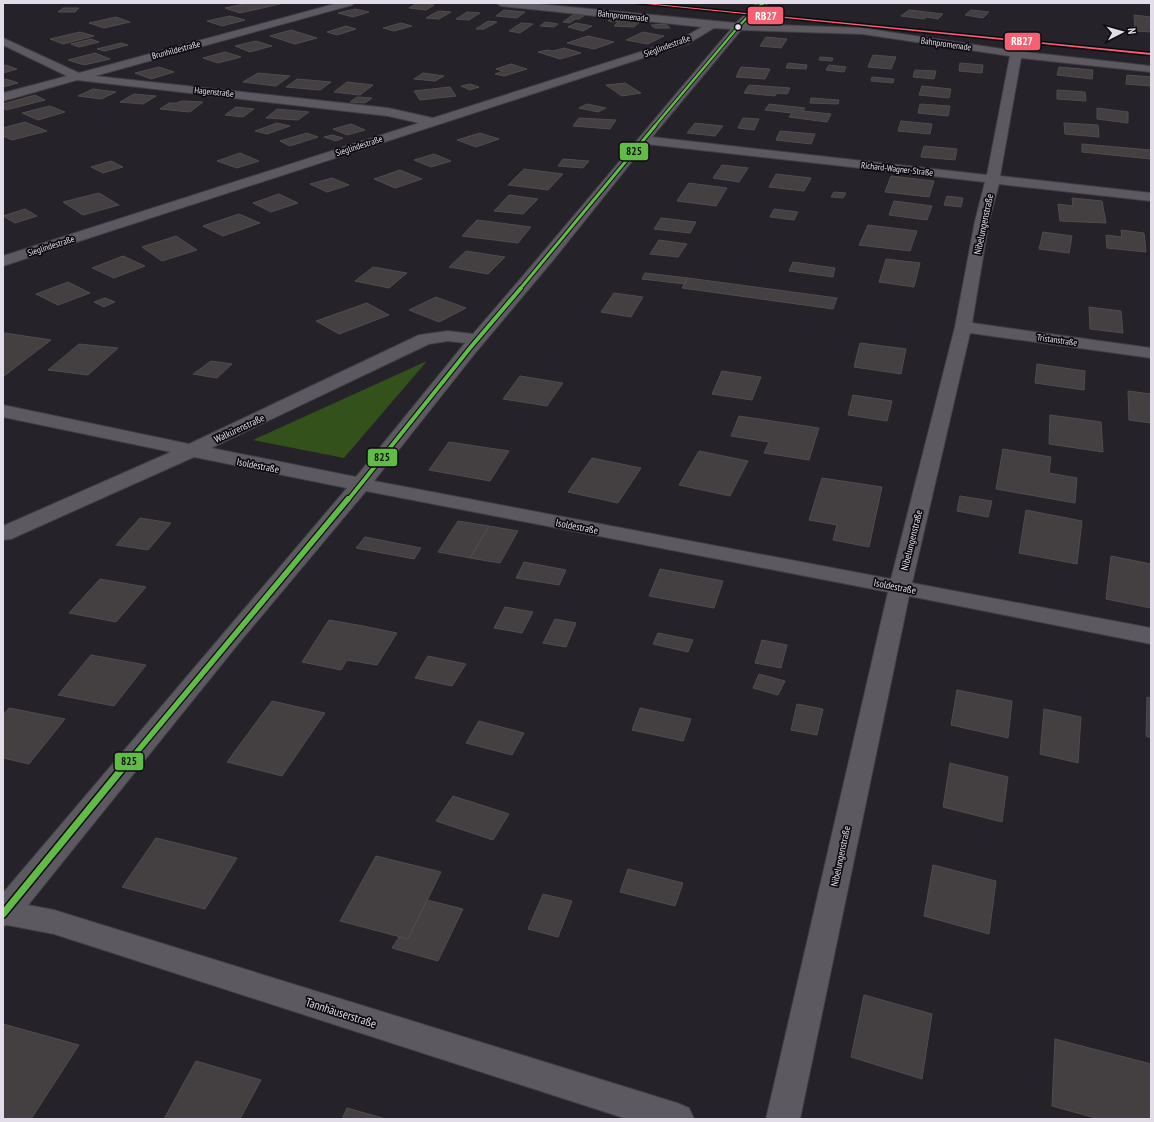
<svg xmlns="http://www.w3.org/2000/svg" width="1154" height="1122" font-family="'PT Sans Narrow',sans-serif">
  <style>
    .forest { fill: #33511a }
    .building { fill: #444041; stroke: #504c4e }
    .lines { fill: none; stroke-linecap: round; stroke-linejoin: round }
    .minor-casing { stroke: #403e45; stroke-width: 2 }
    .minor { fill: #5c5961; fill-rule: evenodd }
    .bus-1-far4-casing { stroke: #0d0a10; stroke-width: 4 }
    .bus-1-far3-casing { stroke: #0d0a10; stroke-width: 5 }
    .bus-1-far2-casing { stroke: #0d0a10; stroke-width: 6 }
    .bus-1-far1-casing { stroke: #0d0a10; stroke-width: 8 }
    .bus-1-casing { stroke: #0d0a10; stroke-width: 10 }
    .bus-1-far4 { stroke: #60bb47; stroke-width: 2.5 }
    .bus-1-far3 { stroke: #60bb47; stroke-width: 3 }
    .bus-1-far2 { stroke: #60bb47; stroke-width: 4 }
    .bus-1-far1 { stroke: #60bb47; stroke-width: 5.5 }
    .bus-1 { stroke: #60bb47; stroke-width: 7 }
    .rail-1-casing { stroke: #0d0a10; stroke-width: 3 }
    .rail-1 { fill: #f86071; fill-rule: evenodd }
    .bus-dot { fill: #e2dde8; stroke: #0d0a10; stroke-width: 1.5 }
    .labels { text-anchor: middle; stroke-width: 3.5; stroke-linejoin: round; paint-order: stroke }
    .far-street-label { font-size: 9px; fill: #e2dde8; stroke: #0d0a10 }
    .street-label { font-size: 10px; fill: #e2dde8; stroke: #0d0a10 }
    .near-street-label { font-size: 12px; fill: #e2dde8; stroke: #0d0a10 }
    .line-badge { stroke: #0d0a10; stroke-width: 1.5 }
    .badge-label { font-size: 11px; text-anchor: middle; font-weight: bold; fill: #fff }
    .pale-badge-label { font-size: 11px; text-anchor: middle; font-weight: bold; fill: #111 }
  </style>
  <rect width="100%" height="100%" fill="#25222a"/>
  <!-- forest -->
  <path class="forest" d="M427,361L344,458L253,440Z"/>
  <!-- building -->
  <path class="building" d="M248,3H278L280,4L240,13L225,8Z
    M417,3L434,5L426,10L409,8Z
    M63,8H79L75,12H58Z
    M355,9L369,12L353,17L338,13Z
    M504,10L525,12L517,18L496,16Z
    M909,10L943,14L938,19L927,17L924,19L901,16Z
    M971,10L989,12L983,18L965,15Z
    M438,11L451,12L439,19L426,18Z
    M467,12L480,13L469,20L456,19Z
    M574,14L585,15L579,19H575L570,23L563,22Z
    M1134,15L1151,17V32L1135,31Z
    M230,16L245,20L222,26L207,21Z
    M116,17L130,22L104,28L89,23Z
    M612,17L642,20L634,27L614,26L618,22L608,21Z
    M488,21L497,22L484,29H476Z
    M545,22L558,24L554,27L540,26Z
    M401,23L412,26L394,31L383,28Z
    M521,23L533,24L520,33L509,31Z
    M576,23L592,26L583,31L568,27Z
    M666,24L670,28H655L651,25Z
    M346,26L356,29L337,35L327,32Z
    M291,30L317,38L295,44L270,36Z
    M80,32L94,36L63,44L50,39Z
    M643,32L664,36L648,44L626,40Z
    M588,36L614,42L594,49L567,43Z
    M766,37L787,39L781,48L760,46Z
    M91,39L99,42L79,47L71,44Z
    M256,41L272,46L250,52L235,46Z
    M121,43L128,45L105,51L97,49Z
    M564,48L581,53L560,59L538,52L548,50L553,51Z
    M225,52L241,57L218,63L203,58Z
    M95,53L110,59L84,65L68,60Z
    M873,55L896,57L891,69L868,67Z
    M820,57L833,58L832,61L819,60Z
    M788,63L807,65L806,69L786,68Z
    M960,63L983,65L982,73L959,71Z
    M511,64L527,69L504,76L495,74L503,71L496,69Z
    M6,65L17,69L3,73V66Z
    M829,65L846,67L844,72L826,70Z
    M159,67L174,72L151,79L135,73Z
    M741,67L770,69L765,79L736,77Z
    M1059,67L1093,70L1092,79L1057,75Z
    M915,70L936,71L934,79L913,77Z
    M258,73L290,76L276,86L243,82Z
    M423,73L444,76L435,81L414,79Z
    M1127,75L1151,77V86L1126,84Z
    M872,77L894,79L893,83L871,81Z
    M6,79L18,83L3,87V80Z
    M297,79L331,82L320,90L286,87Z
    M347,82L373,85L360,95L334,92Z
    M625,83L641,93L622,96L606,85Z
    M470,84L479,87L470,90L461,86Z
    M749,85L790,88L787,94L777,93L775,96L744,93Z
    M922,86L951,89L949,98L919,95Z
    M450,87L456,96L420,100L414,91Z
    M93,89L116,92L101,99L78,96Z
    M1057,90L1085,92L1086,101L1057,99Z
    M134,94L156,96L143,104L120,102Z
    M35,95L45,100L6,110L3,108V104Z
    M357,97L372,98L365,103L350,102Z
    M811,98L839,100L838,104L810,103Z
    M182,101L203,102L190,112L160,109L169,103H177Z
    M587,104L606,108L598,112L579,108Z
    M769,104L805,108L803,111L831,114L827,122L789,117L792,113L765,110Z
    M920,104L950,106L948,116L918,113Z
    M50,106L65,112L38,120L22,113Z
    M236,107L254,109L243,117L225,115Z
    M1097,108L1128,112V123L1097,119Z
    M277,109L309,112L298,120L266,118Z
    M579,118L616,120L610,129L573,126Z
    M743,118L759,119L754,130L738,128Z
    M901,121L932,124L930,134L898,131Z
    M25,122L47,131L12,140L3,136V128Z
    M277,123L290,126L267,134L255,131Z
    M695,123L723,126L715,136L687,133Z
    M1064,123L1098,125L1099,137L1065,134Z
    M351,124L365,130L347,135L333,129Z
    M780,131L815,134L811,144L776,140Z
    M307,133L318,137L290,146L280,141Z
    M480,133L499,139L476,147L457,140Z
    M332,135L343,138L336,141L324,137Z
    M1082,144L1151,150V159L1082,152Z
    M924,146L957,149L955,160L921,157Z
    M240,153L259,161L237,168L217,161Z
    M434,154L451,161L431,167L414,160Z
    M563,159L589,161L583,168L558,166Z
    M111,161L123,167L103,173L91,167Z
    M722,165L748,168L739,182L713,178Z
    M524,169L563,174L548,190L508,185Z
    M400,170L422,179L395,188L374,179Z
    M776,174L811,178L804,191L769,187Z
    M891,176L934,181L929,197L885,192Z
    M332,178L349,185L327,192L310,184Z
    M689,183L727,188L716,206L677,201Z
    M834,192L846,193L843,198L831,197Z
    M99,193L119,205L83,215L63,202Z
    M279,194L298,203L271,212L253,203Z
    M509,195L538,199L523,214L494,211Z
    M947,196L963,198L961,207L944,205Z
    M1072,198L1102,201L1106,223L1060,221L1058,204L1073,206Z
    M894,201L932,206L927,220L889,215Z
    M25,209L37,216L15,223L3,216Z
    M774,209L798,212L794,220L770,217Z
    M239,214L260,223L223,236L203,226Z
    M661,218L696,222L690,233L654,229Z
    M477,220L531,227L518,243L462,236Z
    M868,225L917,231L910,251L859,245Z
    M1121,230L1144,233L1146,252L1107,248L1106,235L1122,237Z
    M1043,232L1072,236L1069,253L1039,249Z
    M176,236L197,250L162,261L142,247Z
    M659,240L687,244L678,257L650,254Z
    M466,251L505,257L488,274L449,267Z
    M123,256L145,266L114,278L92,268Z
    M886,259L920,263L914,287L879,282Z
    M793,262L835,268L833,277L789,271Z
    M373,267L407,273L389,288L355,281Z
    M645,273L688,278L685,284L642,279Z
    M688,278L837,298L833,309L682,288Z
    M68,282L90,293L58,305L36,294Z
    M614,293L643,297L631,317L601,312Z
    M436,297L466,308L439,322L409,310Z
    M105,298L115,302L104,307L94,302Z
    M367,303L389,315L339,334L316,321Z
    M1089,307L1121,311L1123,333L1090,329Z
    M5,333L51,340L4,376L3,375V334Z
    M860,343L906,349L901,374L854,367Z
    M79,344L118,348L88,375L48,370Z
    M211,361L232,364L217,378L193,374Z
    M1037,364L1085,371L1084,390L1035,383Z
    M722,371L761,377L752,400L712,394Z
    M520,376L563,383L547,406L503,399Z
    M1128,391L1151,394V423L1129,420Z
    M853,395L892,401L887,421L848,415Z
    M1050,415L1101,422L1103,452L1049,444Z
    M739,416L819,428L809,460L764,453L769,442L731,436Z
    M449,442L509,451L490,481L429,470Z
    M1003,449L1051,457L1049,473L1077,478L1075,503L996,489Z
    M699,451L748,461L730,496L679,485Z
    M592,458L641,468L618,503L568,492Z
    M822,478L882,487L869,547L833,540L837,525L809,520Z
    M960,496L992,501L988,517L957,511Z
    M1026,510L1082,521L1077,564L1019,553Z
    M140,518L171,523L148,550L116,545Z
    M458,521L489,526L470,558L438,552Z
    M489,526L518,531L500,563L470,558Z
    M365,537L421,548L414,559L356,548Z
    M1111,556L1151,564V608L1106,599Z
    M524,562L566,570L559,585L516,578Z
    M660,569L723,581L714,608L649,596Z
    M100,579L146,587L116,622L69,613Z
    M505,607L533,612L522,633L494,628Z
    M555,619L576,623L566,647L543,643Z
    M329,620L363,626L397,633L377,665L347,660L341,670L302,662Z
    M658,633L693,640L688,652L653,644Z
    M762,640L787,645L781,668L755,663Z
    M91,655L146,665L114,706L58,695Z
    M428,656L466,664L452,686L415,678Z
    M759,674L785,681L778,695L753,688Z
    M957,690L1012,701L1008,738L951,725Z
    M1147,697L1151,698V738L1146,736Z
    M272,701L325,713L282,776L227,762Z
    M797,704L823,709L817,735L791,730Z
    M9,708L65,719L29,764L3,758V715Z
    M640,708L691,719L683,741L632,730Z
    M1044,709L1081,717L1078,763L1040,754Z
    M479,721L524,733L512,755L466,743Z
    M950,763L1008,777L1002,822L943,807Z
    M453,796L509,814L493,840L436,821Z
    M156,838L237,858L205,909L122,887Z
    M376,856L441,872L408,939L340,921Z
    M933,865L996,881L989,934L924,916Z
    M628,869L683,883L675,906L620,892Z
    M543,894L572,901L558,937L528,929Z
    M427,900L463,909L438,961L392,948L399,937L408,939Z
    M864,995L932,1014L922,1079L851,1057Z
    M3,1024L79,1045L31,1119H3Z
    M1055,1039L1151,1064V1119H1099L1052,1106Z
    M196,1061L261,1080L240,1119H164Z
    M347,1108L386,1119H342Z"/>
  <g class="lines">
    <defs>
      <path id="minor" d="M338,3H354L352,5L95,76L388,108L433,118L681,39L702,27L501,6L496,3H529L736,23L757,3H769L759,10L747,24L862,28L1016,51L1151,66V72L1021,58L1000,176L1151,193V201L999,184L989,221L972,323L1151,348V358L970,333L912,583L1151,628V644L909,596L800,1119H766L888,592L366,491L238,644L28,905L54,910L677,1103L689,1108L694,1119H627L54,934L7,925L3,926V893L347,488L194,457L11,539L3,540V526L171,452L3,417V405L189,444L419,335L448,331L473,334C560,234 644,131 731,29L714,28L689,43L3,266V256L419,123L388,116L77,80L3,101V93L67,76L3,45V38L79,73ZM741,30L862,34L1010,56L987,175L652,137ZM646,144L985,182L975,221L955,327L891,579L374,481L476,352L554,259ZM448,341L465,343L356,477L211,448L429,344Z"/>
    </defs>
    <!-- minor casing -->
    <use href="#minor" class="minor-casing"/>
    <!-- minor -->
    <use href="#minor" class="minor"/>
    <defs>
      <path id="bus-1-far4" d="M654,127L738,27L756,8L764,3"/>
      <path id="bus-1-far3" d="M520,289L655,126"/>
      <path id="bus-1-far2" d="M348,500L470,348L521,288"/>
      <path id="bus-1-far1" d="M121,771L348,499"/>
      <path id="bus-1" d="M3,914L121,770"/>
    </defs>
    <!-- bus-1-far4 casing -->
    <use href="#bus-1-far4" class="bus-1-far4-casing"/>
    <!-- bus-1-far3 casing -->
    <use href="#bus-1-far3" class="bus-1-far3-casing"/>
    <!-- bus-1-far2 casing -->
    <use href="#bus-1-far2" class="bus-1-far2-casing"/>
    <!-- bus-1-far1 casing -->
    <use href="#bus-1-far1" class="bus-1-far1-casing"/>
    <!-- bus-1 casing -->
    <use href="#bus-1" class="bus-1-casing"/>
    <!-- bus-1-far4 -->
    <use href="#bus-1-far4" class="bus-1-far4"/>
    <!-- bus-1-far3 -->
    <use href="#bus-1-far3" class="bus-1-far3"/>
    <!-- bus-1-far2 -->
    <use href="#bus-1-far2" class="bus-1-far2"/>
    <!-- bus-1-far1 -->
    <use href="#bus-1-far1" class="bus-1-far1"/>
    <!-- bus-1 -->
    <use href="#bus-1" class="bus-1"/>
    <defs>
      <path id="rail-1" d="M636,3H645L1151,53V55Z"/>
    </defs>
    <!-- rail-1 casing -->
    <use href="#rail-1" class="rail-1-casing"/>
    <!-- rail-1 -->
    <use href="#rail-1" class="rail-1"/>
  </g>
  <!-- markers -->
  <circle class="bus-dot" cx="738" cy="27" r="3.5"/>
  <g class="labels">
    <!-- far-street labels -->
    <g class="far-street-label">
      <text transform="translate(623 16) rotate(6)" y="3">Bahnpromenade</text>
      <text transform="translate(946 44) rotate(8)" y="3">Bahnpromenade</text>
      <text transform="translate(667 46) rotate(-20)" y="3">Sieglindestraße</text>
      <text transform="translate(176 50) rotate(-15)" y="3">Brunhildestraße</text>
      <text transform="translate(214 92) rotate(6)" y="3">Hagenstraße</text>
      <text transform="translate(359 146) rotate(-18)" y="3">Sieglindestraße</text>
      <text transform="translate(897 169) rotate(6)" y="3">Richard-Wagner-Straße</text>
      <text transform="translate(51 246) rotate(-18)" y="3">Sieglindestraße</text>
      <text transform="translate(1057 340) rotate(8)" y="3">Tristanstraße</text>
    </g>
    <!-- street labels -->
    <g class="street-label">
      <text transform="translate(983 224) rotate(-78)" y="4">Nibelungenstraße</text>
      <text transform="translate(239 428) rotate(-25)" y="4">Walkürenstraße</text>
      <text transform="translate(258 465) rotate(11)" y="4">Isoldestraße</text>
      <text transform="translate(577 526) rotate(11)" y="4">Isoldestraße</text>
      <text transform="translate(911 540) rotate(-76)" y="4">Nibelungenstraße</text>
      <text transform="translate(895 586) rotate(11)" y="4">Isoldestraße</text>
      <text transform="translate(840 856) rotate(-78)" y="4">Nibelungenstraße</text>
    </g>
    <!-- near-street labels -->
    <g class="near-street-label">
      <text transform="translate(341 1013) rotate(18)" y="4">Tannhäuserstraße</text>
    </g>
  </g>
  <g class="line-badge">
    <rect x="747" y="6" width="37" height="19" rx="4" fill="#f86071"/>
    <rect x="1004" y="32" width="37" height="19" rx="4" fill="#f86071"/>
    <rect x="619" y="142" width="30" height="19" rx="4" fill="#60bb47"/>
    <rect x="367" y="448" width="31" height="19" rx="4" fill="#60bb47"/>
    <rect x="114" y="752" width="30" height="19" rx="4" fill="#60bb47"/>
  </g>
  <g class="badge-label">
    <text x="766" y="20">RB27</text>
    <text x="1022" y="45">RB27</text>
  </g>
  <g class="pale-badge-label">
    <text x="634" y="155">825</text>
    <text x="382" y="461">825</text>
    <text x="129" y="765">825</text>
  </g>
  <!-- border -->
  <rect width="1154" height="1122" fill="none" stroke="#e2dde8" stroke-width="8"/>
  <!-- north arrow -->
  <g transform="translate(1122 32) rotate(84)" stroke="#0d0a10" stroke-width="3" paint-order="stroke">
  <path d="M0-3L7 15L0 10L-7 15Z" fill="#e2dde8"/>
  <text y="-6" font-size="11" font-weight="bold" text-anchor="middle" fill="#e2dde8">N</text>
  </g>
</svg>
